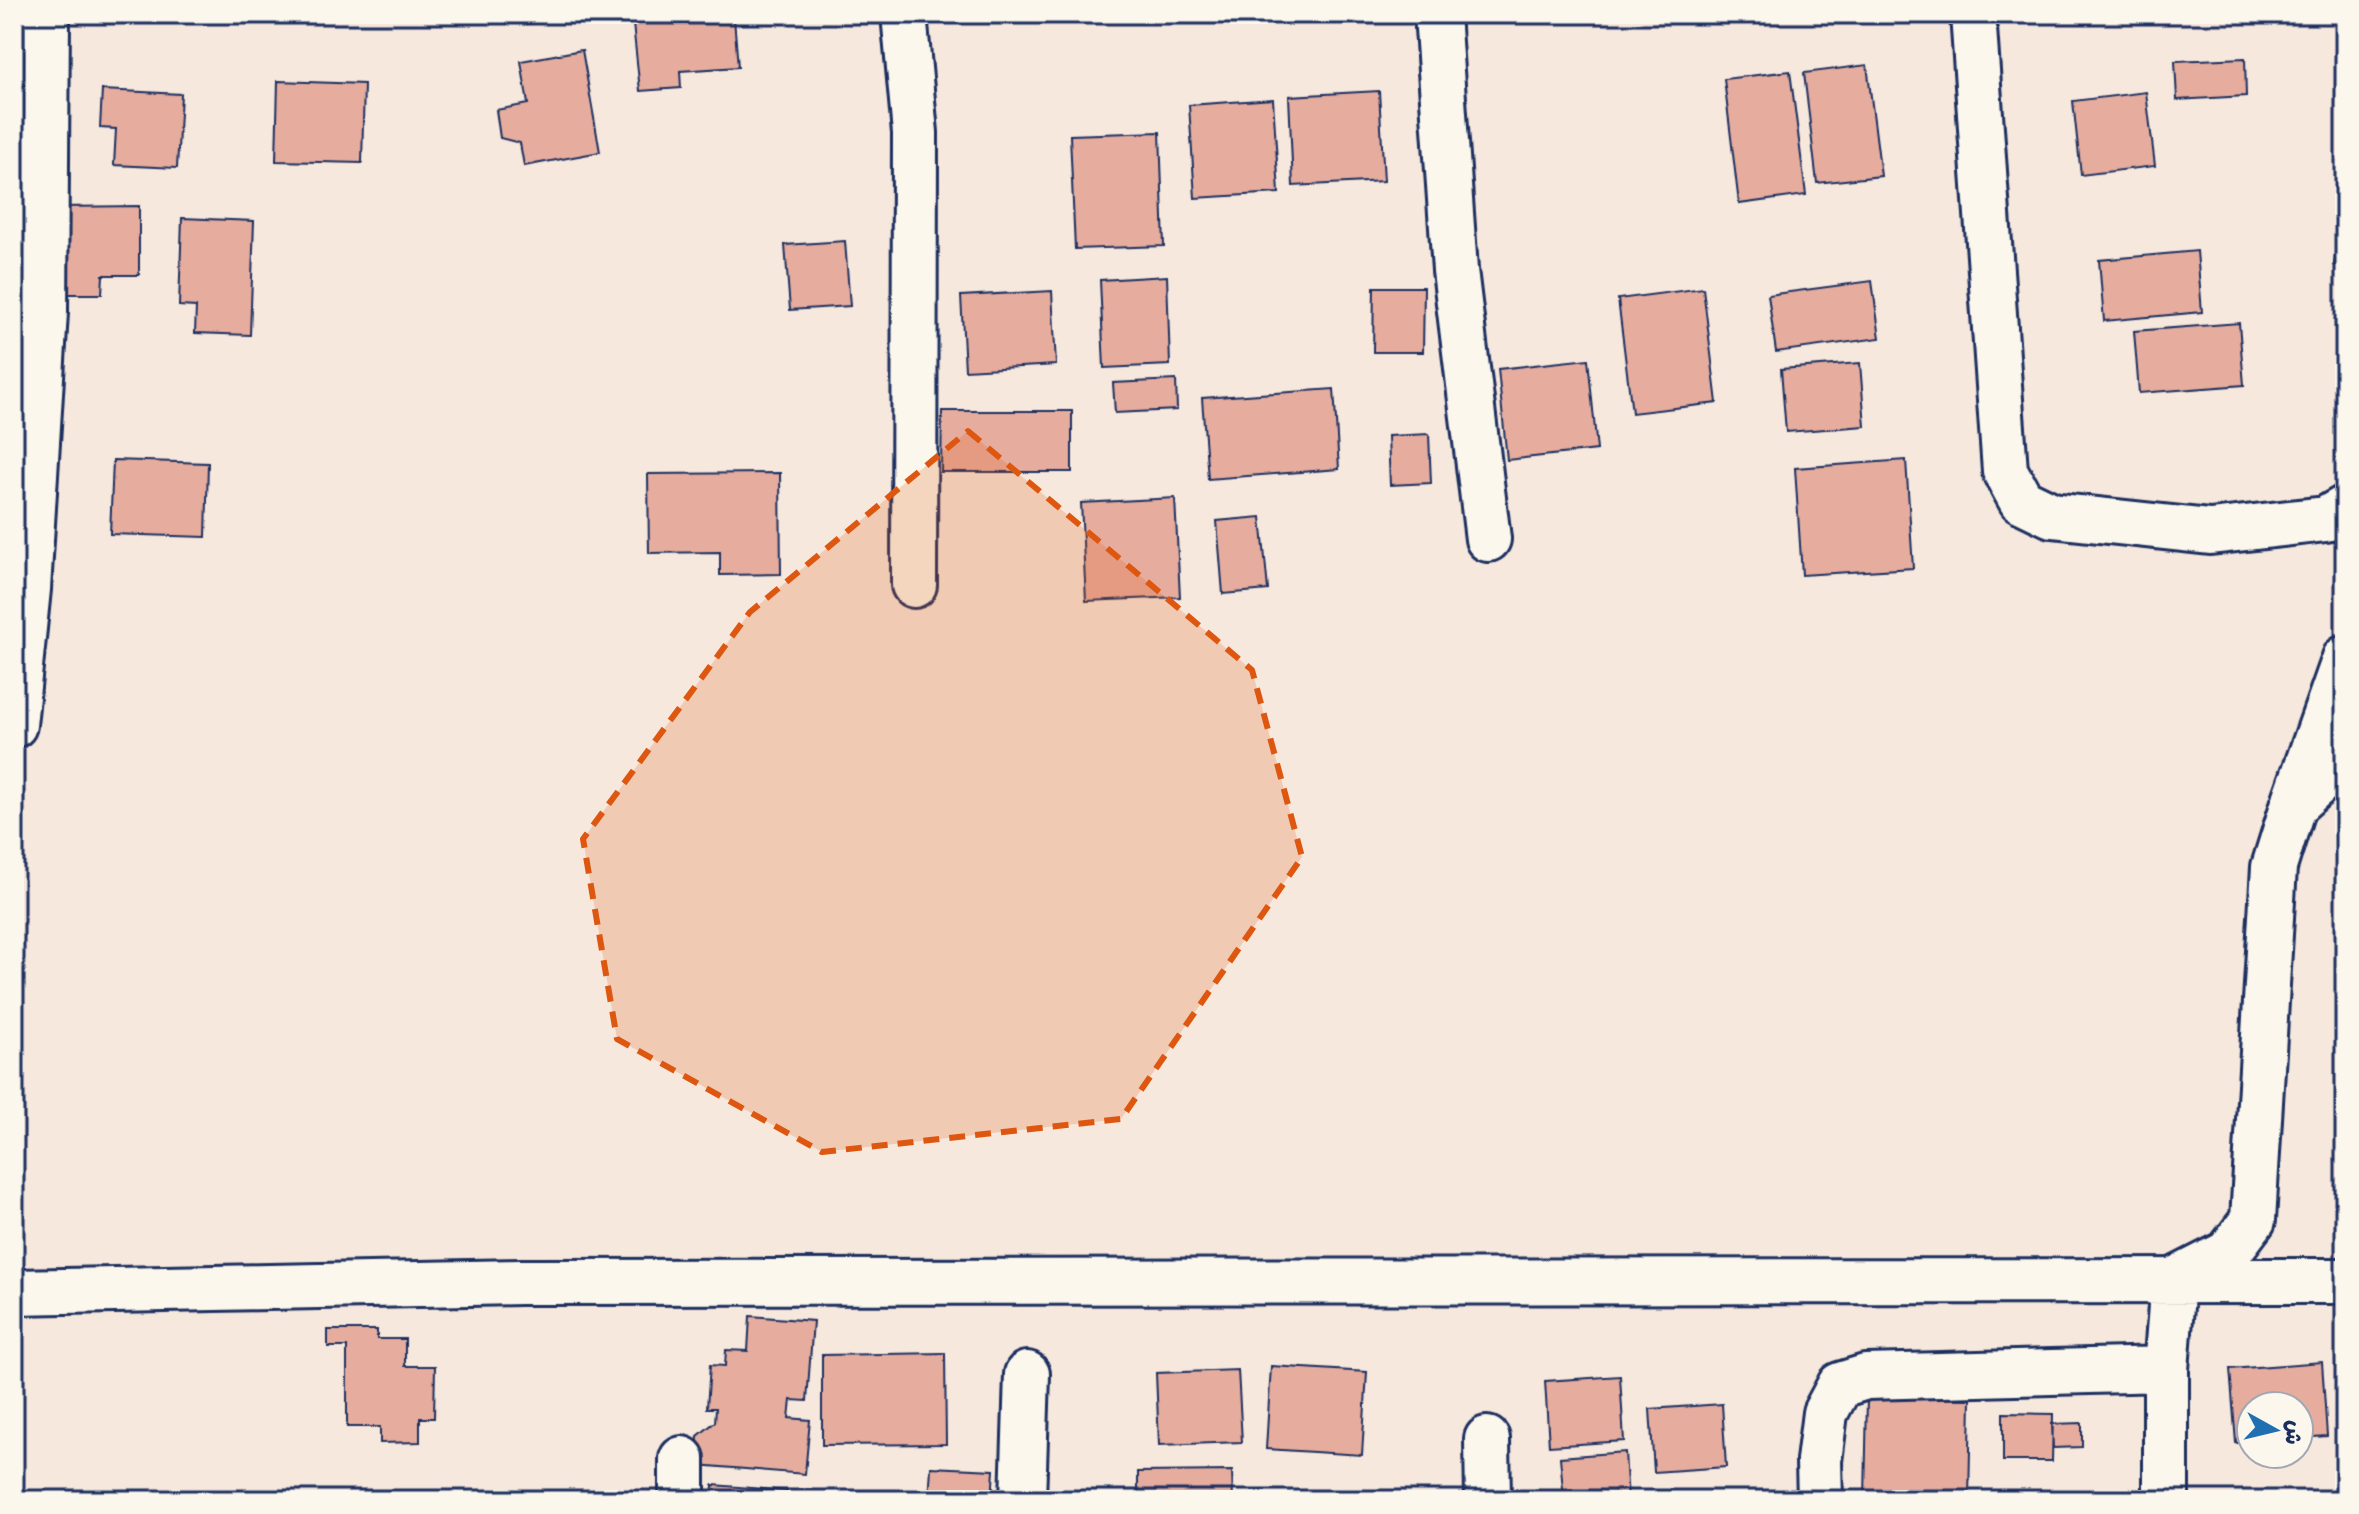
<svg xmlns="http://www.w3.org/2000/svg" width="2359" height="1514" font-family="Dekko,'Playpen Sans Arabic',sans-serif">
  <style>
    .building { fill: #e6ad9f; stroke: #1b2f5e; stroke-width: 2 }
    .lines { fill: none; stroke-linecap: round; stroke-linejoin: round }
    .minor-casing { stroke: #1b2f5e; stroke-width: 50 }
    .major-casing { stroke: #1b2f5e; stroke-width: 50 }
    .minor { stroke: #fbf7ec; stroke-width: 44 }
    .major { stroke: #fbf7ec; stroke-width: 44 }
    .marked { fill: #de5710; fill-opacity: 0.2; stroke: #de5710; stroke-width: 6; stroke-dasharray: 16 10; stroke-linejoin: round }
  </style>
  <rect width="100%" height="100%" fill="#f7e8dd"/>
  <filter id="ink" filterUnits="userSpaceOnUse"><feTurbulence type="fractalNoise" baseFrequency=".0125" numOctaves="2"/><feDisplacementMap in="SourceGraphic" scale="16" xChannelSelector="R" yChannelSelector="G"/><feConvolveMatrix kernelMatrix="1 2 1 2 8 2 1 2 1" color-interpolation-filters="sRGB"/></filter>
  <g filter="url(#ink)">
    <!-- building -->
    <path class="building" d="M521,14H580L523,24Z
      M632,14H713V18H734L738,67L680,71L681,88L640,91Z
      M582,50L600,152L524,166L520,143L500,138L496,110L528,104L521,61Z
      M2245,58L2246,96L2177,100L2175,61Z
      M1867,65L1881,176L1817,183L1804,73Z
      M1790,71L1806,195L1739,204L1724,79Z
      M278,81L364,84L362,163L276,161Z
      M102,90L181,94L177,168L114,165L116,129L100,128Z
      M1379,91L1384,181L1293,186L1289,96Z
      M2146,92L2155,166L2081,175L2073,101Z
      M1273,99L1279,193L1195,198L1189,105Z
      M1160,132L1164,246L1075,249L1070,135Z
      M139,206V275H103L102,294H59L58,207Z
      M182,218L254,221L250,335L195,333L196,307L179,306Z
      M2340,222H2345V267L2334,265Z
      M845,241L850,306L790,310L785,245Z
      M2197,251L2202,312L2104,321L2099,260Z
      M1167,276L1170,365L1104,368L1100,280Z
      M1872,281L1880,338L1776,352L1768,295Z
      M1374,287H1424L1423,352H1373Z
      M1703,288L1717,403L1632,413L1618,299Z
      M1052,291L1056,365L965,370L961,296Z
      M2239,323L2244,385L2139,393L2134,331Z
      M1588,359L1597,450L1507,460L1498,369Z
      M1860,363L1865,426L1786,432L1781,369Z
      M1176,380L1177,410L1115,413L1113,383Z
      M1334,389L1339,469L1208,479L1202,398Z
      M942,411H1072V472H941Z
      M1429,434L1431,483L1390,485L1388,436Z
      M113,460L208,463L206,537L110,534Z
      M1906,460L1913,568L1802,575L1795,468Z
      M780,473L781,574L720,575V552L649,553L648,474Z
      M1175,498L1180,597L1086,601L1081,503Z
      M1261,517L1268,590L1223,594L1217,521Z
      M750,1316L813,1321L807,1401L791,1400L789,1418L810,1420L805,1474L697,1465L698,1436L715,1422L716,1408H707L710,1365L725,1366L726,1350L748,1351Z
      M328,1330H377V1339H405V1366H435L434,1418H420V1442L380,1443V1427H347V1347H328Z
      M945,1353L946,1444L822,1445V1355Z
      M2322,1362L2327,1436L2299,1438V1406H2251V1442L2236,1443L2230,1369Z
      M1271,1366L1367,1372L1362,1455L1266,1449Z
      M1238,1370L1242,1442L1159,1445L1156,1373Z
      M1620,1376L1624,1441L1549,1446L1545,1381Z
      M1867,1397L1971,1399L1969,1500H1865Z
      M1722,1404L1726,1467L1654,1472L1650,1409Z
      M2003,1413L2053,1414L2052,1461H2003Z
      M2082,1423V1447L2053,1448L2052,1424Z
      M1625,1452L1628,1500H1564L1560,1457Z
      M931,1467L994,1470L992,1500H929Z
      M1232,1471L1233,1500H1138V1472Z
      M713,1485L787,1491V1500H712Z"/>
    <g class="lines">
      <defs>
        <path id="minor" d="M904,14L915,133L914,585
          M1437,14L1455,270L1488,539
          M1973,14L2005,471L2021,500L2052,515L2210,532L2326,519L2345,508
          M2295,800L2345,658
          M14,1292L520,1282L2345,1281
          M1487,1439L1488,1500
          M682,1459V1500
          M1023,1500L1027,1374
          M1820,1500L1819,1461L1825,1413L1840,1385L1866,1377L2166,1369
          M2166,1500V1369L2173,1281L2228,1253L2253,1220L2274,867L2293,806L2345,759"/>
        <path id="major" d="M14,725L28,589L45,312L47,14"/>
      </defs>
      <!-- minor casing -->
      <use href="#minor" class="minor-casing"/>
      <!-- major casing -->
      <use href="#major" class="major-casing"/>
      <!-- minor -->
      <use href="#minor" class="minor"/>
      <!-- major -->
      <use href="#major" class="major"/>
    </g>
  </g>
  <!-- marked area -->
  <path class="marked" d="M968,431L1252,670L1302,857L1121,1119L822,1152L617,1039L583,839L750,612Z"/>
  <!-- margin -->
  <rect width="2359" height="1514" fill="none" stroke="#fbf7ec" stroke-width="48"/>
  <rect x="24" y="24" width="2311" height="1466" fill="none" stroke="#1b2f5e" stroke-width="3" filter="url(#ink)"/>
  <!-- north arrow -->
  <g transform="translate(2275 1430) rotate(98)"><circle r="38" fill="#fbf7ec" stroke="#a1a7b3" stroke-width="2"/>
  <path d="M0-6L14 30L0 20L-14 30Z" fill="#1f6fb2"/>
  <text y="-12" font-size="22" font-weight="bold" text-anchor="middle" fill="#1b2f5e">ش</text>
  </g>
</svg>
